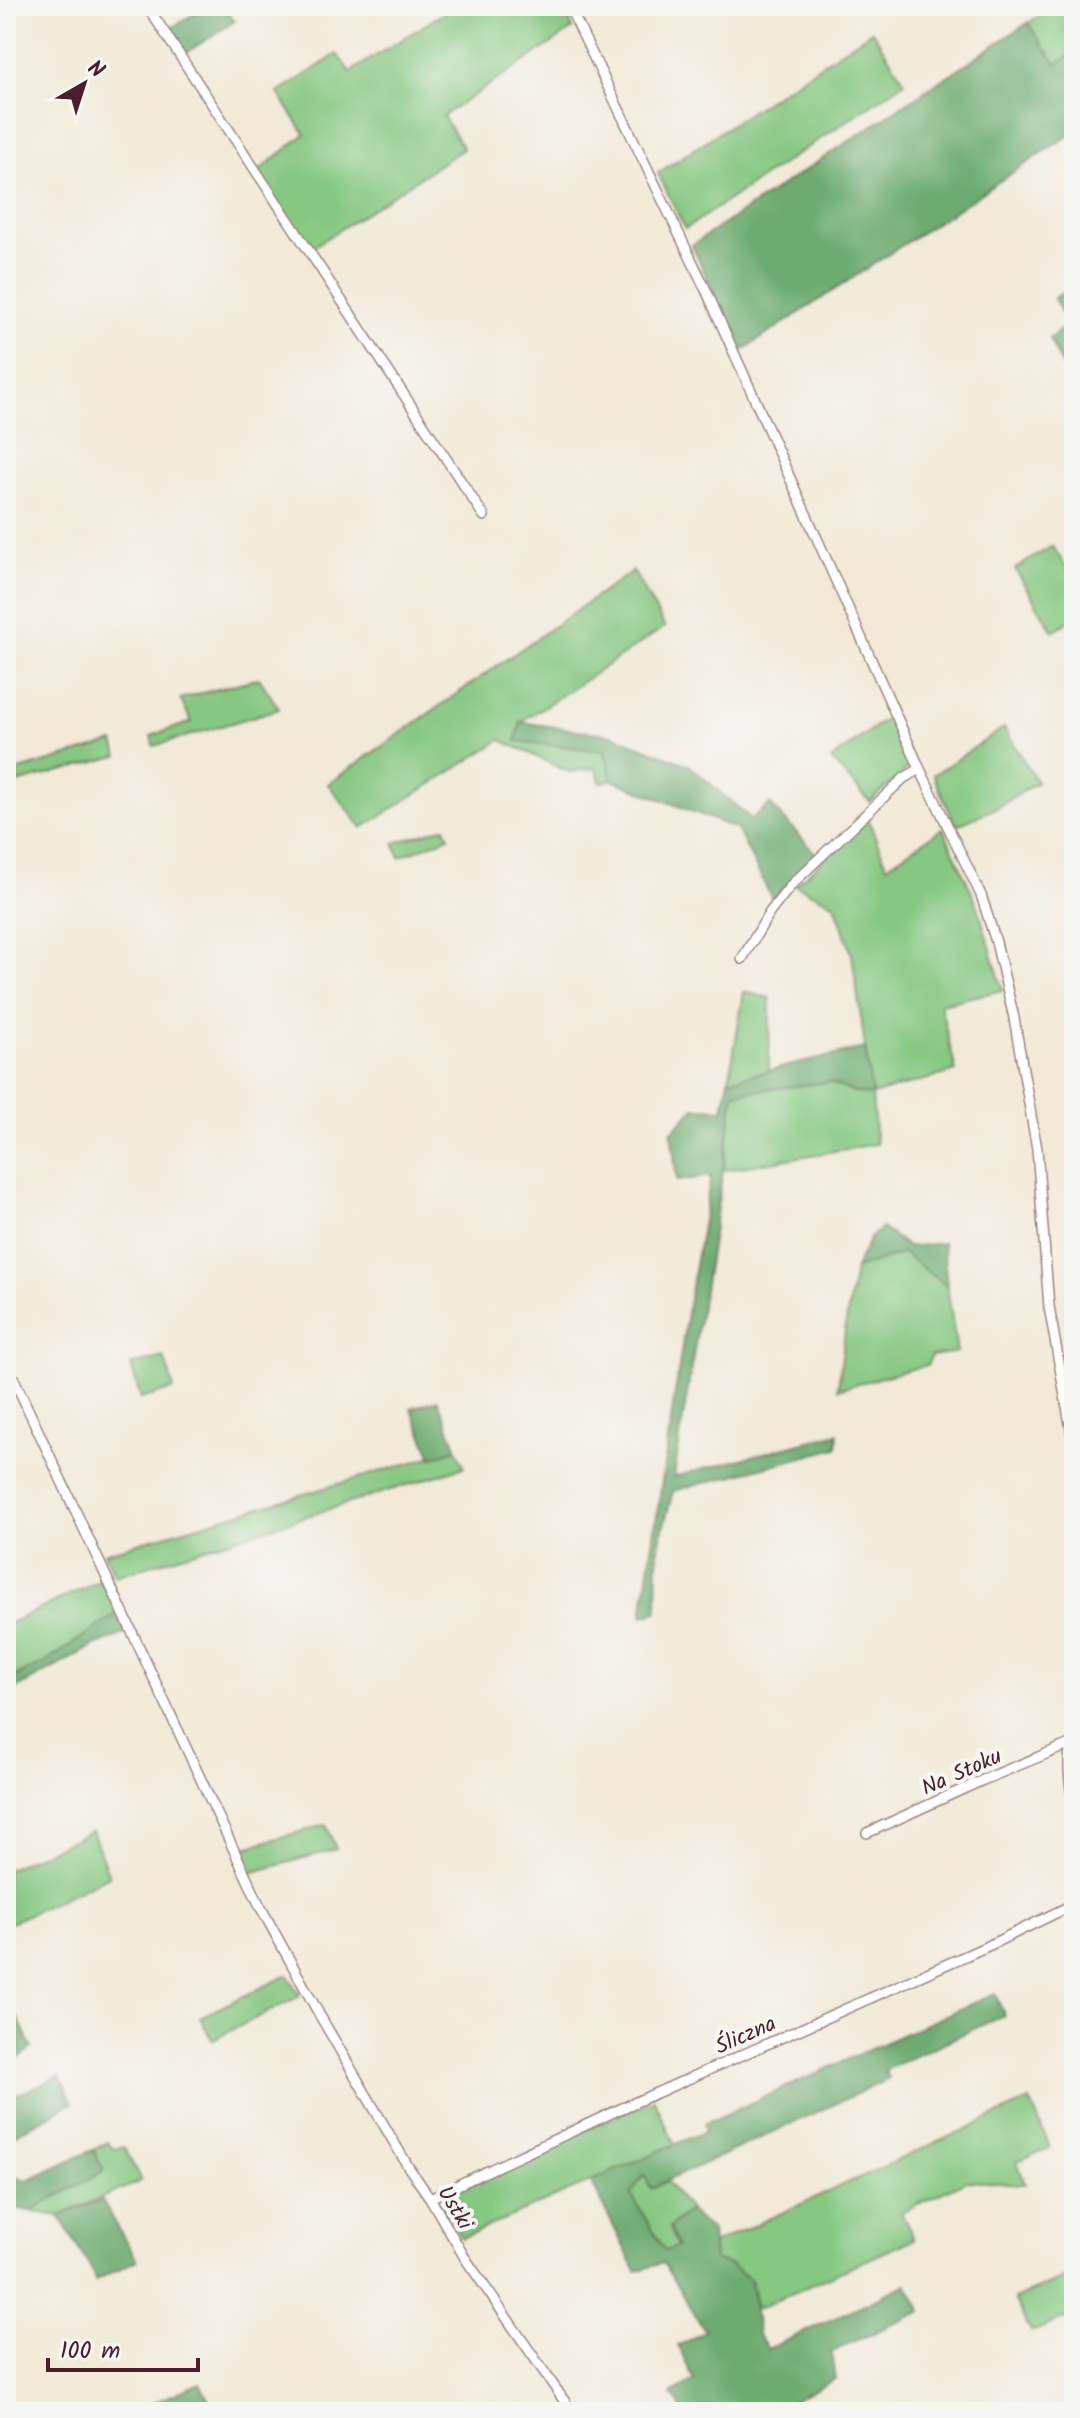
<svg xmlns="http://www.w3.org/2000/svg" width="1080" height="2418" font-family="Kalam,sans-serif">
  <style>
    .green { fill: #85c881; stroke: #687456; stroke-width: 2 }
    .forest { fill: #6cac6f; stroke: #5b664d; stroke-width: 2 }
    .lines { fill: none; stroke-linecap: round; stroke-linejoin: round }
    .street-casing { stroke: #9e8481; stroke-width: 12 }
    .street { stroke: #fff; stroke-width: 9 }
    .labels { text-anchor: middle; stroke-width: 8; stroke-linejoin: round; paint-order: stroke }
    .street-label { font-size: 22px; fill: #4a1f2b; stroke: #f6f6f2 }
  </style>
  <rect width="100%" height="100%" fill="#f6f6f2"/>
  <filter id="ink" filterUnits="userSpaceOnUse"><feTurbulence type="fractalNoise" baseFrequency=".0125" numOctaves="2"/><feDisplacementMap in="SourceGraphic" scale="16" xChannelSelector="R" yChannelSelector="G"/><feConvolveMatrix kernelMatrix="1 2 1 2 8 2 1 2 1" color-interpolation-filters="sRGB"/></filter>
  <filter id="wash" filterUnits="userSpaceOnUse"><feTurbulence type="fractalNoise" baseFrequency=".006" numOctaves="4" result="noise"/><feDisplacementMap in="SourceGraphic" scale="32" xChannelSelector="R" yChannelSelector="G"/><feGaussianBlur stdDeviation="1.8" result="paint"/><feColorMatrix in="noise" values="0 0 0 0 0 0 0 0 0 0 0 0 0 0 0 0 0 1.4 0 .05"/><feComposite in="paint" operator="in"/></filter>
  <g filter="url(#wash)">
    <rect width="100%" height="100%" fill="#f2ead7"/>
    <!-- green -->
    <path class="green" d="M455,6H563L573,29L443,116L463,149L310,249L256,173L305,134L278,93L337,54L350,72Z
      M1055,6H1074V53L1056,65L1028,23Z
      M872,31L905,82L685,229L658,173Z
      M1052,546L1074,578V618L1053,631L1015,569Z
      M633,571L665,627L521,722L516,741L605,751L612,780L601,783L596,768L569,772L501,740L362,828L328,784Z
      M259,678L279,709L154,746L151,736L192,722L180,699Z
      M888,717L911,765L870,802L831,760Z
      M1004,728L1037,782L998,807L956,826L933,775Z
      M114,742L118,756L6,786V774Z
      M868,819L887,866L943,828L977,904L1003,990L940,1004L956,1071L872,1095L876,1144L724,1170L734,1093L830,1082L855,1093L872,1095L852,955L835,904L795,885Z
      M445,827L449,837L400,857L394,843Z
      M744,992L770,998L769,1071L729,1080Z
      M903,1253L947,1286L957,1352L932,1356L927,1365L838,1389L846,1323L855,1269Z
      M164,1357L174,1389L141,1399L131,1365Z
      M457,1449L464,1467L115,1576L104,1553Z
      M103,1579L118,1613L43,1664L6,1680V1625Z
      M326,1825L336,1849L250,1873L238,1849Z
      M92,1831L109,1876L6,1925V1870Z
      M288,1975L300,1996L212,2040L200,2017Z
      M654,2099L675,2144L462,2238L442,2207L446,2194Z
      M1030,2100L1050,2148L1017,2161L1025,2184L966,2181L901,2212L914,2239L757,2309L751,2280L731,2265L714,2260L713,2244Z
      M108,2142L113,2149L124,2147L141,2181L59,2216L30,2211L104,2171L93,2150Z
      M644,2175L651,2188L667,2181L689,2210L669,2228L677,2247L665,2252L630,2194Z
      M1074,2274V2315L1031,2332L1014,2299Z"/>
    <!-- forest -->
    <path class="forest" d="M206,6H224L235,21L184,54L168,30Z
      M1028,23L1056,64L1074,53V132L740,352L692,245Z
      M1074,286V384L1072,385L1049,339L1067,325L1054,298Z
      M521,722L612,735L689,765L751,819L770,804L817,855L772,899L737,829L612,780L605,751L516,741Z
      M865,1048L872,1095L855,1093L830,1082L734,1093C717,1221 693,1349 674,1477L838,1433L837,1448L673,1491L658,1549L657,1612L642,1616L689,1299L711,1176L677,1181L671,1132L695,1108L723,1109L729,1080Z
      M882,1228L908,1247L943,1243L947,1286L903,1253L855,1269L870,1238Z
      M438,1400L457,1449L432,1457L411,1408Z
      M118,1613L127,1633L94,1646L15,1689L6,1696V1681L43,1664Z
      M995,1993L1004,2015L885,2070L889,2079L651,2188L644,2175L631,2194L665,2251L677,2247L669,2228L689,2210L712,2231L714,2260L731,2265L751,2280L758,2335L768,2349L907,2284L922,2311L831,2352L835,2379L772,2412H684L672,2394L694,2380L678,2346L705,2331L663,2263L636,2271L591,2181L706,2131L704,2124Z
      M17,2016L32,2048L8,2066L16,2095L60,2076L73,2103L6,2139V2021Z
      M93,2150L104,2171L30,2211L6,2207V2161L13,2176L27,2180Z
      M102,2200L137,2260L95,2281L92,2270L59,2216Z
      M200,2383L214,2412H161L155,2402Z"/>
  </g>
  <g filter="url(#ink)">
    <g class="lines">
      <defs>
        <path id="street" d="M147,6L484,516
          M569,6L706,290L920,769L981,895L996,942L1014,1018L1037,1149L1049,1307L1074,1446
          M742,959L770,912L792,884L904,778L920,769
          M6,1362L260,1906L319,2014L409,2168L430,2198L465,2258L572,2412
          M1074,1736C1065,1756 1070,1786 1074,1807
          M867,1833L983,1780L1070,1744
          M430,2198L618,2110L990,1945L1074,1904"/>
      </defs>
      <!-- street casing -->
      <use href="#street" class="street-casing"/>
      <!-- street -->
      <use href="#street" class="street"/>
    </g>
  </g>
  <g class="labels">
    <!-- street labels -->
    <g class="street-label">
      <text transform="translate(961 1771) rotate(-24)" y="8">Na Stoku</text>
      <text transform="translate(745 2034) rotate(-24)" y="8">Śliczna</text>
      <text transform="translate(456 2207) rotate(59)" y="8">Ustki</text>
    </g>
  </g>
  <!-- margin -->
  <rect width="1080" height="2418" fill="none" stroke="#f6f6f2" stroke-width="32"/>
  <!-- north arrow -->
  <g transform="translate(84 84) rotate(39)" stroke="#f6f6f2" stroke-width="6" paint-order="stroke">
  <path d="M0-6L14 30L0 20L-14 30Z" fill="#4a1f2b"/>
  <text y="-12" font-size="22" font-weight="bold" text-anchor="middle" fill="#4a1f2b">N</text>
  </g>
  <!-- scale -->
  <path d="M48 2358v12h150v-12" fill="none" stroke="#4a1f2b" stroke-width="4"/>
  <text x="60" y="2358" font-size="24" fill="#4a1f2b" stroke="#f6f6f2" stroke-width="6" paint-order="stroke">100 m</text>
</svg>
